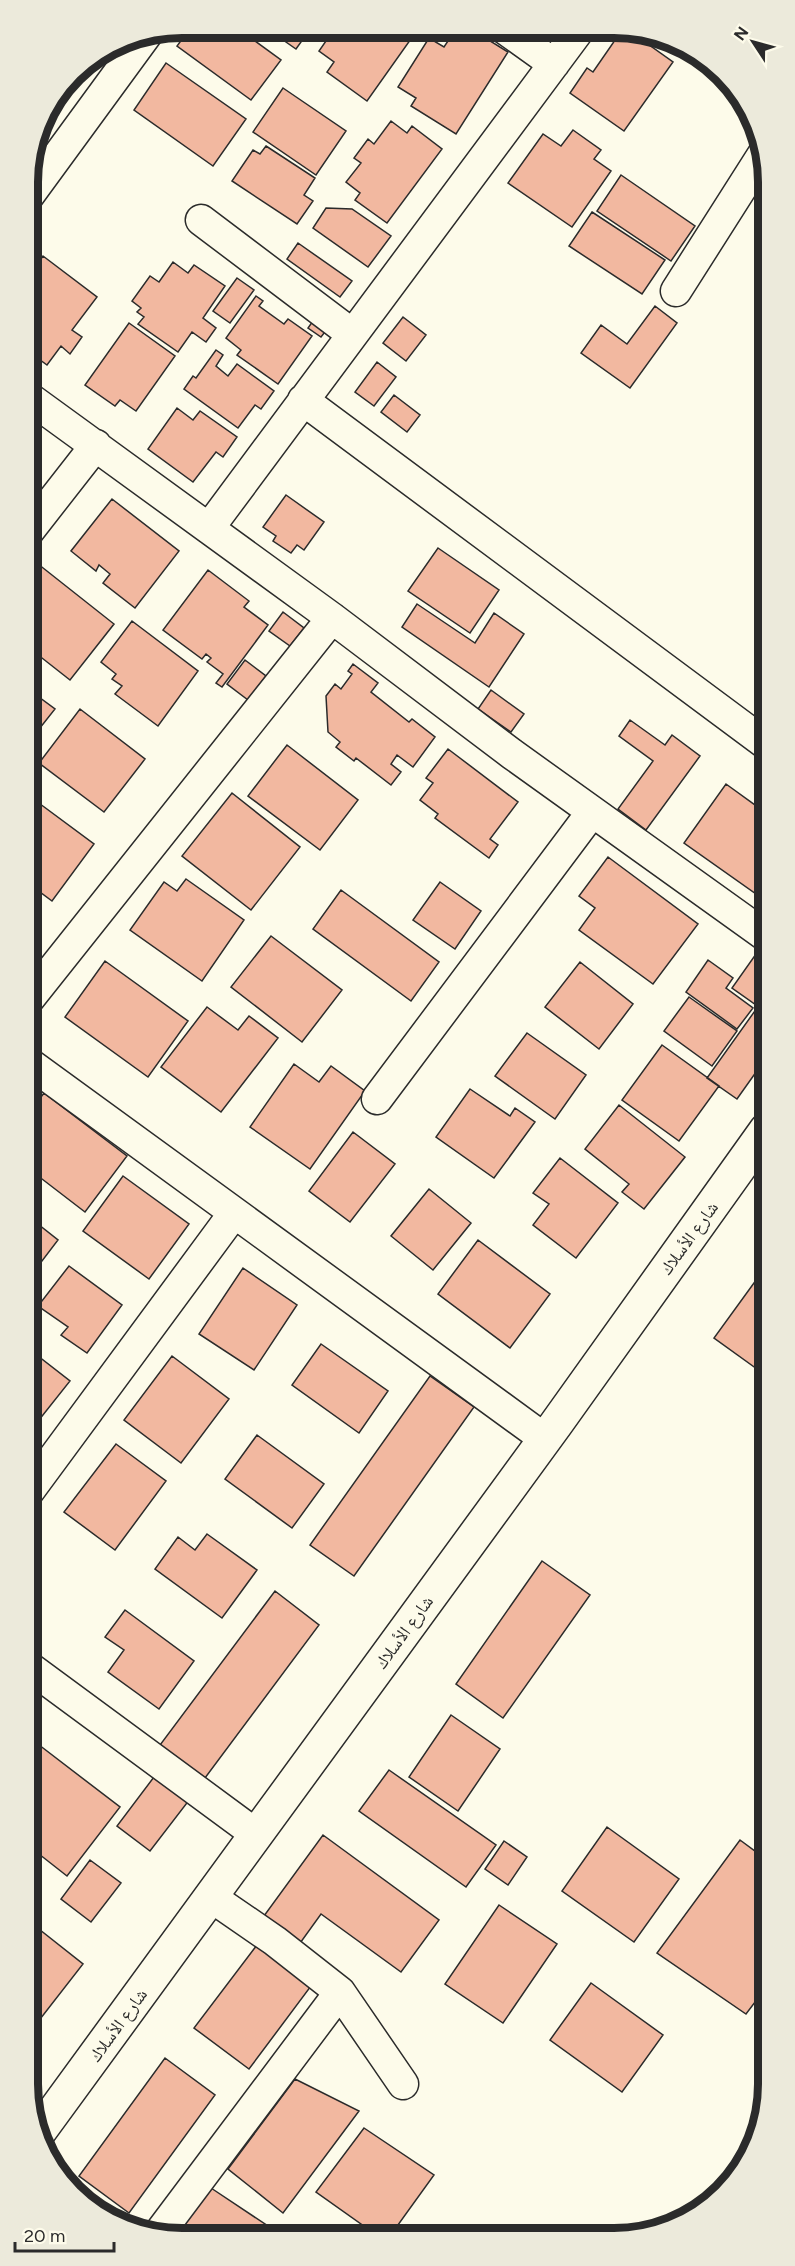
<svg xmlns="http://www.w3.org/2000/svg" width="795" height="2266" font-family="Figtree,'Noto Naskh Arabic',sans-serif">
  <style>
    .building { fill: #f2b8a0; stroke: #2b2b2b; stroke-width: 1.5 }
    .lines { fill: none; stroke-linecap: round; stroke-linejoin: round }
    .minor-casing { stroke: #2b2b2b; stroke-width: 33 }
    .tertiary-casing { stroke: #2b2b2b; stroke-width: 36 }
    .minor { stroke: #fdfbea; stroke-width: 30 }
    .tertiary { stroke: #fdfbea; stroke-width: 33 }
    .labels { text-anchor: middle; stroke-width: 4.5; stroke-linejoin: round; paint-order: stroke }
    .street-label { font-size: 18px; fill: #2b2b2b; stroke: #fdfbea }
    .rim { fill: none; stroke: #2b2b2b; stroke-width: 8 }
  </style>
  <rect width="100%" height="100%" fill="#fdfbea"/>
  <!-- building -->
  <path class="building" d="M191,27H222L225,29L226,27H236L281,60L251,100L177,46Z
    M266,28H311L296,49Z
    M335,28L418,29L367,101L327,72L334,62L319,51Z
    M456,29H471L508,52L456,134L411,106L416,98L398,87L429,38L444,47Z
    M536,29H557L550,39Z
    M622,30H628L673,62L624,131L570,93L587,68L593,72Z
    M166,63L246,119L213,166L134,110Z
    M283,88L346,131L316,175L253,132Z
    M391,121L407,133L412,126L442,149L387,223L355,200L360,193L346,182L361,163L354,158L368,139L374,144Z
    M573,130L601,150L594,159L611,171L572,227L508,183L543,134L561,146Z
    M266,146L315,178L304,195L313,201L297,224L232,181L253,150L260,154Z
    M621,175L695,226L671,261L597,211Z
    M326,208L352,209L391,236L368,267L313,228Z
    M592,212L665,260L642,294L569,246Z
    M298,243L352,281L340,297L287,259Z
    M43,256L97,297L72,330L82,337L70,354L61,346L47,365L28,351V277Z
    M173,262L188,273L194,265L225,286L203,318L216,328L206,342L192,332L178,352L138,324L144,317L137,312L141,308L132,301L150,276L159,282Z
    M237,278L254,290L230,323L213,311Z
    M256,296L263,301L259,306L284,324L288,319L312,336L278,384L237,355L241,350L226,338Z
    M655,306L677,323L630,388L581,353L601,325L627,344Z
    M403,317L426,335L406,361L383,343Z
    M315,318L328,328L321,337L308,328Z
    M129,323L175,356L136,411L120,400L115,406L85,385Z
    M216,350L223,355L216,366L228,376L237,364L274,391L261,409L255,405L238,428L184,389L193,376L196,378Z
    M377,362L396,377L374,406L355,392Z
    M394,395L420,415L407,432L381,412Z
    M177,408L193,420L200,411L237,437L223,457L216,452L193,482L148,449Z
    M28,446L39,454L28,469Z
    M286,495L324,522L304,550L297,545L291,553L273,541L276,536L263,527Z
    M112,499L179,551L135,608L103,583L110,574L99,565L96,571L71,551Z
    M438,548L499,590L470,633L408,591Z
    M33,560L114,624L70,680L28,647V567Z
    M208,570L249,601L244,607L268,625L222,687L216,683L223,674L207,662L211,658L206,654L202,659L163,630Z
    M417,604L475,643L494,613L524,634L489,687L402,627Z
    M283,612L304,628L290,646L269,631Z
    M132,621L198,671L158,726L115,694L122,686L112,679L116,674L101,662Z
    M245,660L266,676L248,700L227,684Z
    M353,664L378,683L371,692L409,722L412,719L435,737L413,767L397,755L391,764L401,772L391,785L356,758L354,761L336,747L340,742L328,732L326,696L335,684L341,689L352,674L348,671Z
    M28,689L55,709L28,743Z
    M491,690L524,714L511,732L478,709Z
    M80,709L145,759L104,812L39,763Z
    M630,720L665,745L672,735L700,756L646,830L618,809L653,761L619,736Z
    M287,745L358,800L320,850L248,796Z
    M448,749L518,802L490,839L498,845L489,858L435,818L438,814L420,800L433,783L426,778Z
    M726,784L766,813V901L684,843Z
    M232,793L300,847L251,910L182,856Z
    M28,795L94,844L52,901L28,883Z
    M608,857L698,924L653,984L579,930L595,908L579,896Z
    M186,879L244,920L202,981L130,930L164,882L177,891Z
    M440,882L481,911L455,949L413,920Z
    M341,890L439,962L411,1001L313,929Z
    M271,936L342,990L302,1042L231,987Z
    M756,954L766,961V1012L732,988Z
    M708,960L733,978L726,988L753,1008L737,1029L686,992Z
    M105,961L188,1021L148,1077L65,1017Z
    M580,962L633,1004L599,1049L545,1007Z
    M689,997L737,1031L712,1066L664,1031Z
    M207,1007L238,1030L249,1016L278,1038L221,1112L161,1067Z
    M757,1008L766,1015V1058L737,1099L707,1078Z
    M527,1033L586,1075L555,1119L495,1076Z
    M662,1045L719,1086L679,1141L622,1100Z
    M294,1064L319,1082L331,1066L365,1091L310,1169L250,1127Z
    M470,1089L510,1116L515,1108L535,1122L494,1178L436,1137Z
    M44,1093L127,1156L85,1212L29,1169V1113Z
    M619,1105L685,1157L644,1209L622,1192L629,1184L585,1149Z
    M353,1132L395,1164L350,1222L309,1191Z
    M560,1158L618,1203L576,1258L533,1225L549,1204L533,1193Z
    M123,1176L189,1224L149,1279L83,1231Z
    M429,1189L471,1223L433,1270L391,1236Z
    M29,1217L58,1240L29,1278Z
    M478,1240L550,1294L510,1348L438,1294Z
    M767,1265V1355L757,1369L714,1338Z
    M69,1266L122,1305L87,1353L61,1335L68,1327L38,1306Z
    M243,1268L297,1305L254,1370L199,1334Z
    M321,1344L388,1391L359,1433L292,1385Z
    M29,1349L70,1381L35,1425L29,1421Z
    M172,1356L229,1399L181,1463L124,1420Z
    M430,1376L474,1407L354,1576L310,1545Z
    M257,1435L324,1484L292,1528L225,1479Z
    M116,1444L166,1481L115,1550L64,1512Z
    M207,1534L257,1570L222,1618L155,1569L178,1537L195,1550Z
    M542,1561L590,1595L503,1718L456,1684Z
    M29,1591L38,1597L29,1609Z
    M275,1591L319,1625L205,1778L160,1745Z
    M125,1610L194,1661L159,1709L108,1672L124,1650L105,1637Z
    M451,1715L500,1749L458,1811L409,1777Z
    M30,1738L120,1807L67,1876L30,1847Z
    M389,1770L496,1845L466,1887L359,1811Z
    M157,1773L190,1799L150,1851L117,1826Z
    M607,1827L679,1879L634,1942L562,1891Z
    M323,1835L439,1920L401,1972L321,1914L298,1946L261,1920Z
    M740,1840L767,1860L768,1985L746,2014L657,1953Z
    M504,1841L527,1857L508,1885L485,1869Z
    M90,1860L121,1883L91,1922L61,1899Z
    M499,1905L557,1944L503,2023L445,1984Z
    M30,1922L83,1964L30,2032Z
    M260,1941L314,1982L249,2069L194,2028Z
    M591,1983L663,2035L622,2092L550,2040Z
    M165,2058L215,2095L129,2213L79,2176Z
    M295,2079L359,2111L283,2213L228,2169Z
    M364,2128L434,2175L390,2236H378L316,2192Z
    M211,2188L268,2226L261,2236H176Z"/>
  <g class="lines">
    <defs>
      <path id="minor" d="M505,29L554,64
        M27,198L147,34
        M201,220L352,334
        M676,291L765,151
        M28,397L332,618L512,754L766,936
        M303,400L766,744
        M209,528L579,30
        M28,532L96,445
        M29,999L332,618
        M29,1063L545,1439
        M377,1099L592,812
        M29,1491L234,1213
        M29,1667L257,1835
        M211,1897L275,1941L340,1992L403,2084
        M157,2236L340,1992"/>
      <path id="tertiary" d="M39,2132L556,1424L766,1130"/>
    </defs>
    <!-- minor casing -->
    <use href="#minor" class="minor-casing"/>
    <!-- tertiary casing -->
    <use href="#tertiary" class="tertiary-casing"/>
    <!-- minor -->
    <use href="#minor" class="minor"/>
    <!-- tertiary -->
    <use href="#tertiary" class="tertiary"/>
  </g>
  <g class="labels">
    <!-- street labels -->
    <g class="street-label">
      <text transform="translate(689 1238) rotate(-54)" y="6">شارع الأسلاك</text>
      <text transform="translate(404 1632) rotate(-54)" y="6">شارع الأسلاك</text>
      <text transform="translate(118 2025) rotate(-54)" y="6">شارع الأسلاك</text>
    </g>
  </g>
  <!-- crop -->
  <path d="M0 0H795V2266H0ZM182 38H614A144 144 0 0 1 758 182V2084A144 144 0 0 1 614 2228H182A144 144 0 0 1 38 2084V182A144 144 0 0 1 182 38Z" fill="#eceadb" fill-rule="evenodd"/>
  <path class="rim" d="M182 38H614A144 144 0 0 1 758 182V2084A144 144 0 0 1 614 2228H182A144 144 0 0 1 38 2084V182A144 144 0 0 1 182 38Z"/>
  <!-- north arrow -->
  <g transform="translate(753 42) rotate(306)" stroke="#fdfbea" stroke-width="4.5" paint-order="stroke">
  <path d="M0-4.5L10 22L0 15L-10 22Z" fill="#2b2b2b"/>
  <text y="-9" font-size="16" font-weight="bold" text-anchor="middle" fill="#2b2b2b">N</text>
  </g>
  <!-- scale -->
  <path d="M15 2242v9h99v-9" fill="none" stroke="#2b2b2b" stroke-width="3"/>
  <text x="24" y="2242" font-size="18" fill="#2b2b2b" stroke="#fdfbea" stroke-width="4.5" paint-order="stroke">20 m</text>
</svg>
